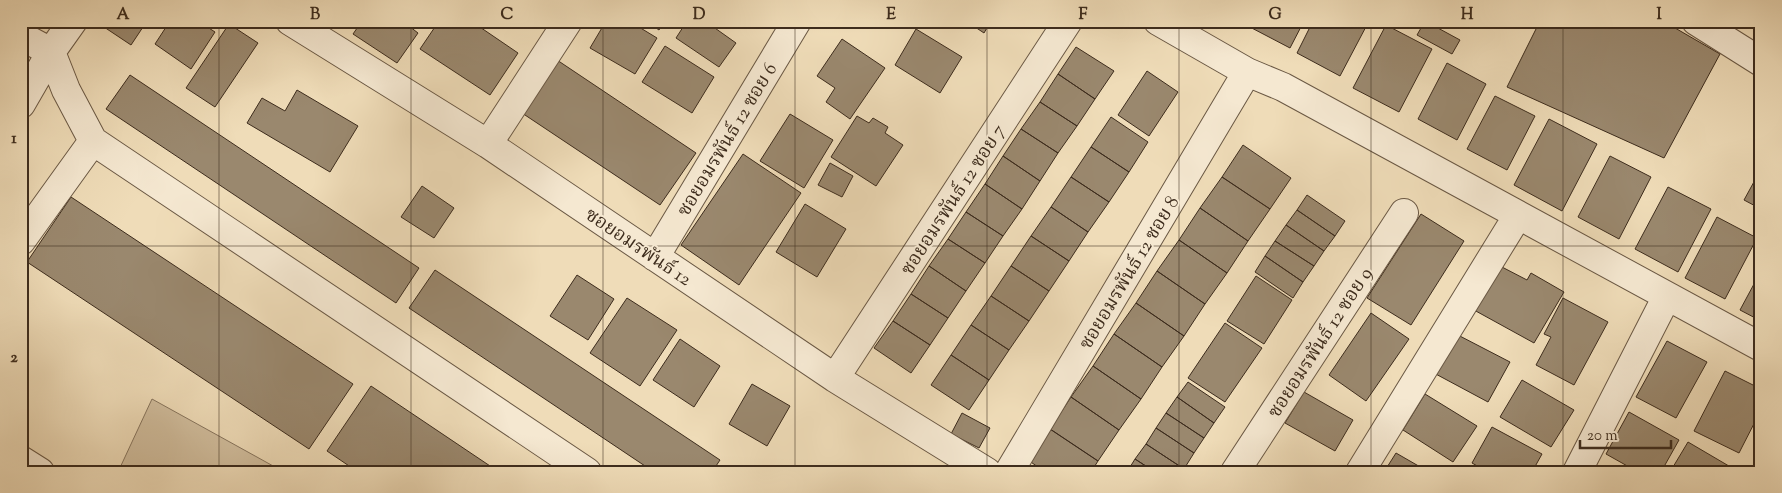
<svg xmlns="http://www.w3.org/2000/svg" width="1782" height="493" font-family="'Sorts Mill Goudy','Noto Serif Thai',serif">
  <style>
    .green { fill: #d1be9e; stroke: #87755e }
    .building { fill: #9a886e; stroke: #3d2c1d }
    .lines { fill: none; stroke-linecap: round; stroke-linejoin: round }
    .minor-casing { stroke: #6a5844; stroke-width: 30 }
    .minor { stroke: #f5e8d1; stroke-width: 28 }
    .grid { fill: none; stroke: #3d2c1d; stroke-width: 1; stroke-opacity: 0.55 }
    .labels { text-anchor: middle; stroke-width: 4; stroke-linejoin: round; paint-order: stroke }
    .street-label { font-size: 19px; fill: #3d2c1d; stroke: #f5e8d1 }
    .neatline { fill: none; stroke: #3d2c1d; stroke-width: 2 }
    .grid-label { font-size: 16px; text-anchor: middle; font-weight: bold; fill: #3d2c1d }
  </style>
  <rect width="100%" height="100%" fill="#efdcb8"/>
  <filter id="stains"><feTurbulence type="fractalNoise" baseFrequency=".004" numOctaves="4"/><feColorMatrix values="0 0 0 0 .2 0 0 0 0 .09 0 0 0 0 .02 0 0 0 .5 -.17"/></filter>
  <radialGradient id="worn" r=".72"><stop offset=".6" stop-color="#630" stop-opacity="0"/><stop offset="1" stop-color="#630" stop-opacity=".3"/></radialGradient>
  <!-- green -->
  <path class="green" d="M152,399L284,472H118Z"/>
  <!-- building -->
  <path class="building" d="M95,21H147L131,45Z
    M170,21H198L215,32L191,69L155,44Z
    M362,21H406L405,23L418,33L397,63L353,34Z
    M439,21H471L518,53L490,95L420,49Z
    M606,21H629L657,38L635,74L590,48Z
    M646,21H665L659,30Z
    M687,21H705L736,43L719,67L676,38Z
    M966,21H991L984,33Z
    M1248,21H1304L1290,48L1246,25Z
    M1313,21H1369L1340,76L1297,53Z
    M1425,21L1460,40L1452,54L1417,35Z
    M1540,21H1663L1720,54L1664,158L1507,87Z
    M229,24L258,43L215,107L186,88Z
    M1386,25L1432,49L1399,112L1353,88Z
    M916,29L962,57L940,93L895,65Z
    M842,39L885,68L850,119L826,102L835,88L817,76Z
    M665,46L714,77L692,113L642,82Z
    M1076,47L1114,71L1095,99L1058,74Z
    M557,60L696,153L660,205L522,113Z
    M1447,63L1486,84L1457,140L1418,119Z
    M1147,71L1178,92L1149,136L1118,115Z
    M1058,74L1095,99L1077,126L1040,102Z
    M130,75L419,268L396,303L106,109Z
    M297,90L358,126L330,172L247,123L262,98L285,111Z
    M1495,96L1535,116L1507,170L1467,149Z
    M1040,102L1077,126L1058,153L1021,129Z
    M790,114L833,140L804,188L760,161Z
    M857,116L869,123L873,118L888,127L885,133L903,145L876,186L831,157Z
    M1111,117L1148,142L1129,172L1091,147Z
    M1549,119L1597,144L1562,211L1514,185Z
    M1021,129L1058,153L1040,181L1003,156Z
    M1243,145L1291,178L1270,209L1222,177Z
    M1091,147L1129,172L1109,202L1071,177Z
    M743,154L801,193L739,285L681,245Z
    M1003,156L1040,181L1022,209L985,184Z
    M1610,156L1651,177L1619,239L1578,217Z
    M830,163L853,176L842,197L818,185Z
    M1761,169V209L1744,200Z
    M1071,177L1109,202L1088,232L1051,207Z
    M1222,177L1270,209L1248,241L1200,208Z
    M985,184L1022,209L1003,236L966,212Z
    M422,186L454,208L434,238L401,217Z
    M1668,187L1711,209L1678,272L1635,249Z
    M1307,195L1345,221L1335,236L1297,210Z
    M71,197L353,384L309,449L27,262Z
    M805,204L846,229L817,277L776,252Z
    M1051,207L1088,232L1069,261L1031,236Z
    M1200,208L1248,241L1227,273L1179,240Z
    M1297,210L1335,236L1324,251L1286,225Z
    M966,212L1003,236L985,263L948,239Z
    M1421,214L1464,241L1411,325L1367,298Z
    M1717,217L1757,238L1725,299L1685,278Z
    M1286,225L1324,251L1314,266L1275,241Z
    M1031,236L1069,261L1049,291L1011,266Z
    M948,239L985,263L966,291L929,266Z
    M1179,240L1227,273L1205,304L1157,271Z
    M1275,241L1314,266L1303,282L1265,256Z
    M1265,256L1303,282L1293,298L1255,272Z
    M929,266L966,291L948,318L911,294Z
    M1011,266L1049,291L1029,321L991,296Z
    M1500,266L1527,280L1531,273L1564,292L1534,343L1474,310Z
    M435,270L720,460L712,472H654L409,308Z
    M1157,271L1205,304L1184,336L1136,303Z
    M1761,271V321L1740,310Z
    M577,275L614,299L588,340L550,316Z
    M1256,276L1292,300L1264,344L1227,321Z
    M911,294L948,318L930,345L893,321Z
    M991,296L1029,321L1009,350L971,325Z
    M627,298L677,330L640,386L590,353Z
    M1563,298L1608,322L1574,385L1536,365L1551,337L1544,334Z
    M1136,303L1184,336L1162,367L1114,334Z
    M1371,313L1409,339L1366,401L1329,375Z
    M893,321L930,345L911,373L874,348Z
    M1225,323L1262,348L1225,402L1188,378Z
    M971,325L1009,350L989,380L951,355Z
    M1454,333L1510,362L1488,402L1432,372Z
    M1114,334L1162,367L1141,399L1093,366Z
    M680,339L720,366L694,407L653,380Z
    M1667,341L1707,362L1676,418L1636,397Z
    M951,355L989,380L969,410L931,385Z
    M1093,366L1141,399L1119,430L1071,397Z
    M1725,371L1761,389V410L1739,453L1694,431Z
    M1522,380L1574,410L1551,447L1500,417Z
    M1188,382L1225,407L1214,423L1177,397Z
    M752,384L790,406L767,446L729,424Z
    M371,386L499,472H358L327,451Z
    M1304,392L1353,420L1335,451L1285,423Z
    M1425,394L1477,426L1453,462L1403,430Z
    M1071,397L1119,430L1098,461L1050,429Z
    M1177,397L1214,423L1204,438L1166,413Z
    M1629,412L1679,440L1661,472H1638L1606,454Z
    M962,413L990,428L979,448L951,434Z
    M1166,413L1204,438L1194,453L1156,428Z
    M1492,427L1542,454L1532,472H1488L1472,463Z
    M1156,428L1194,453L1184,469L1146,444Z
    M1050,429L1098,461L1091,472H1045L1028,460Z
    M1688,442L1734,469L1732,472H1670Z
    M1146,444L1184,469L1182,472H1155L1135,459Z
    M1396,453L1429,472H1384Z
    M1135,459L1155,472H1127Z"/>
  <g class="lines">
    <defs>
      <path id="minor" d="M290,21L488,144L835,378L987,472
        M1158,21L1247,72L1283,87L1761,347
        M1696,21L1761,62
        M21,36L51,52
        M51,52L66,90L93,141L587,472
        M21,104L51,52L73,21
        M488,144L568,21
        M21,241L93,141
        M655,257L797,21
        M835,378L1068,21
        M21,460L40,472
        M1009,472L1247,72
        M1235,472L1404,213
        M1360,472L1518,215
        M1577,472L1667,296"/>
    </defs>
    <!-- minor casing -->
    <use href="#minor" class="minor-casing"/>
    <!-- minor -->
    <use href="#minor" class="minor"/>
  </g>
  <!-- grid -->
  <path class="grid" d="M219,21V472M411,21V472M603,21V472M795,21V472M987,21V472M1179,21V472M1371,21V472M1563,21V472M21,246H1761"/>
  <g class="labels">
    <!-- street labels -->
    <g class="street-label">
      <text transform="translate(726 139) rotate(-59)" y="7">ซอยอมรพันธ์ 12 ซอย 6</text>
      <text transform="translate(952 199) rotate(-57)" y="7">ซอยอมรพันธ์ 12 ซอย 7</text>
      <text transform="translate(639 246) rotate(34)" y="7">ซอยอมรพันธ์ 12</text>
      <text transform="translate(1128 272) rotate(-59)" y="7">ซอยอมรพันธ์ 12 ซอย 8</text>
      <text transform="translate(1319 342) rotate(-57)" y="7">ซอยอมรพันธ์ 12 ซอย 9</text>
    </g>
  </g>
  <!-- margin -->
  <rect width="1782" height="493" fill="none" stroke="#efdcb8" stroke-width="55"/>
  <!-- scale -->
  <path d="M1580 440v8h91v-8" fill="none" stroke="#3d2c1d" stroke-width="2.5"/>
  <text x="1587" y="440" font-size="15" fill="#3d2c1d" stroke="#f5e8d1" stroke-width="4" paint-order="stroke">20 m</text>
  <rect x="28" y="28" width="1726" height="438" class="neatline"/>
  <g class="grid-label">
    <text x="123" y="19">A</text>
    <text x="315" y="19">B</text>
    <text x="507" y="19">C</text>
    <text x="699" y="19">D</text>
    <text x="891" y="19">E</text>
    <text x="1083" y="19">F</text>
    <text x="1275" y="19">G</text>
    <text x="1467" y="19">H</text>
    <text x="1659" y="19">I</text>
    <text x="14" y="143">1</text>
    <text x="14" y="362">2</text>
  </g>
  <rect width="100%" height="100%" filter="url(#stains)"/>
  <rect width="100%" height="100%" fill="url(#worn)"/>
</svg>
